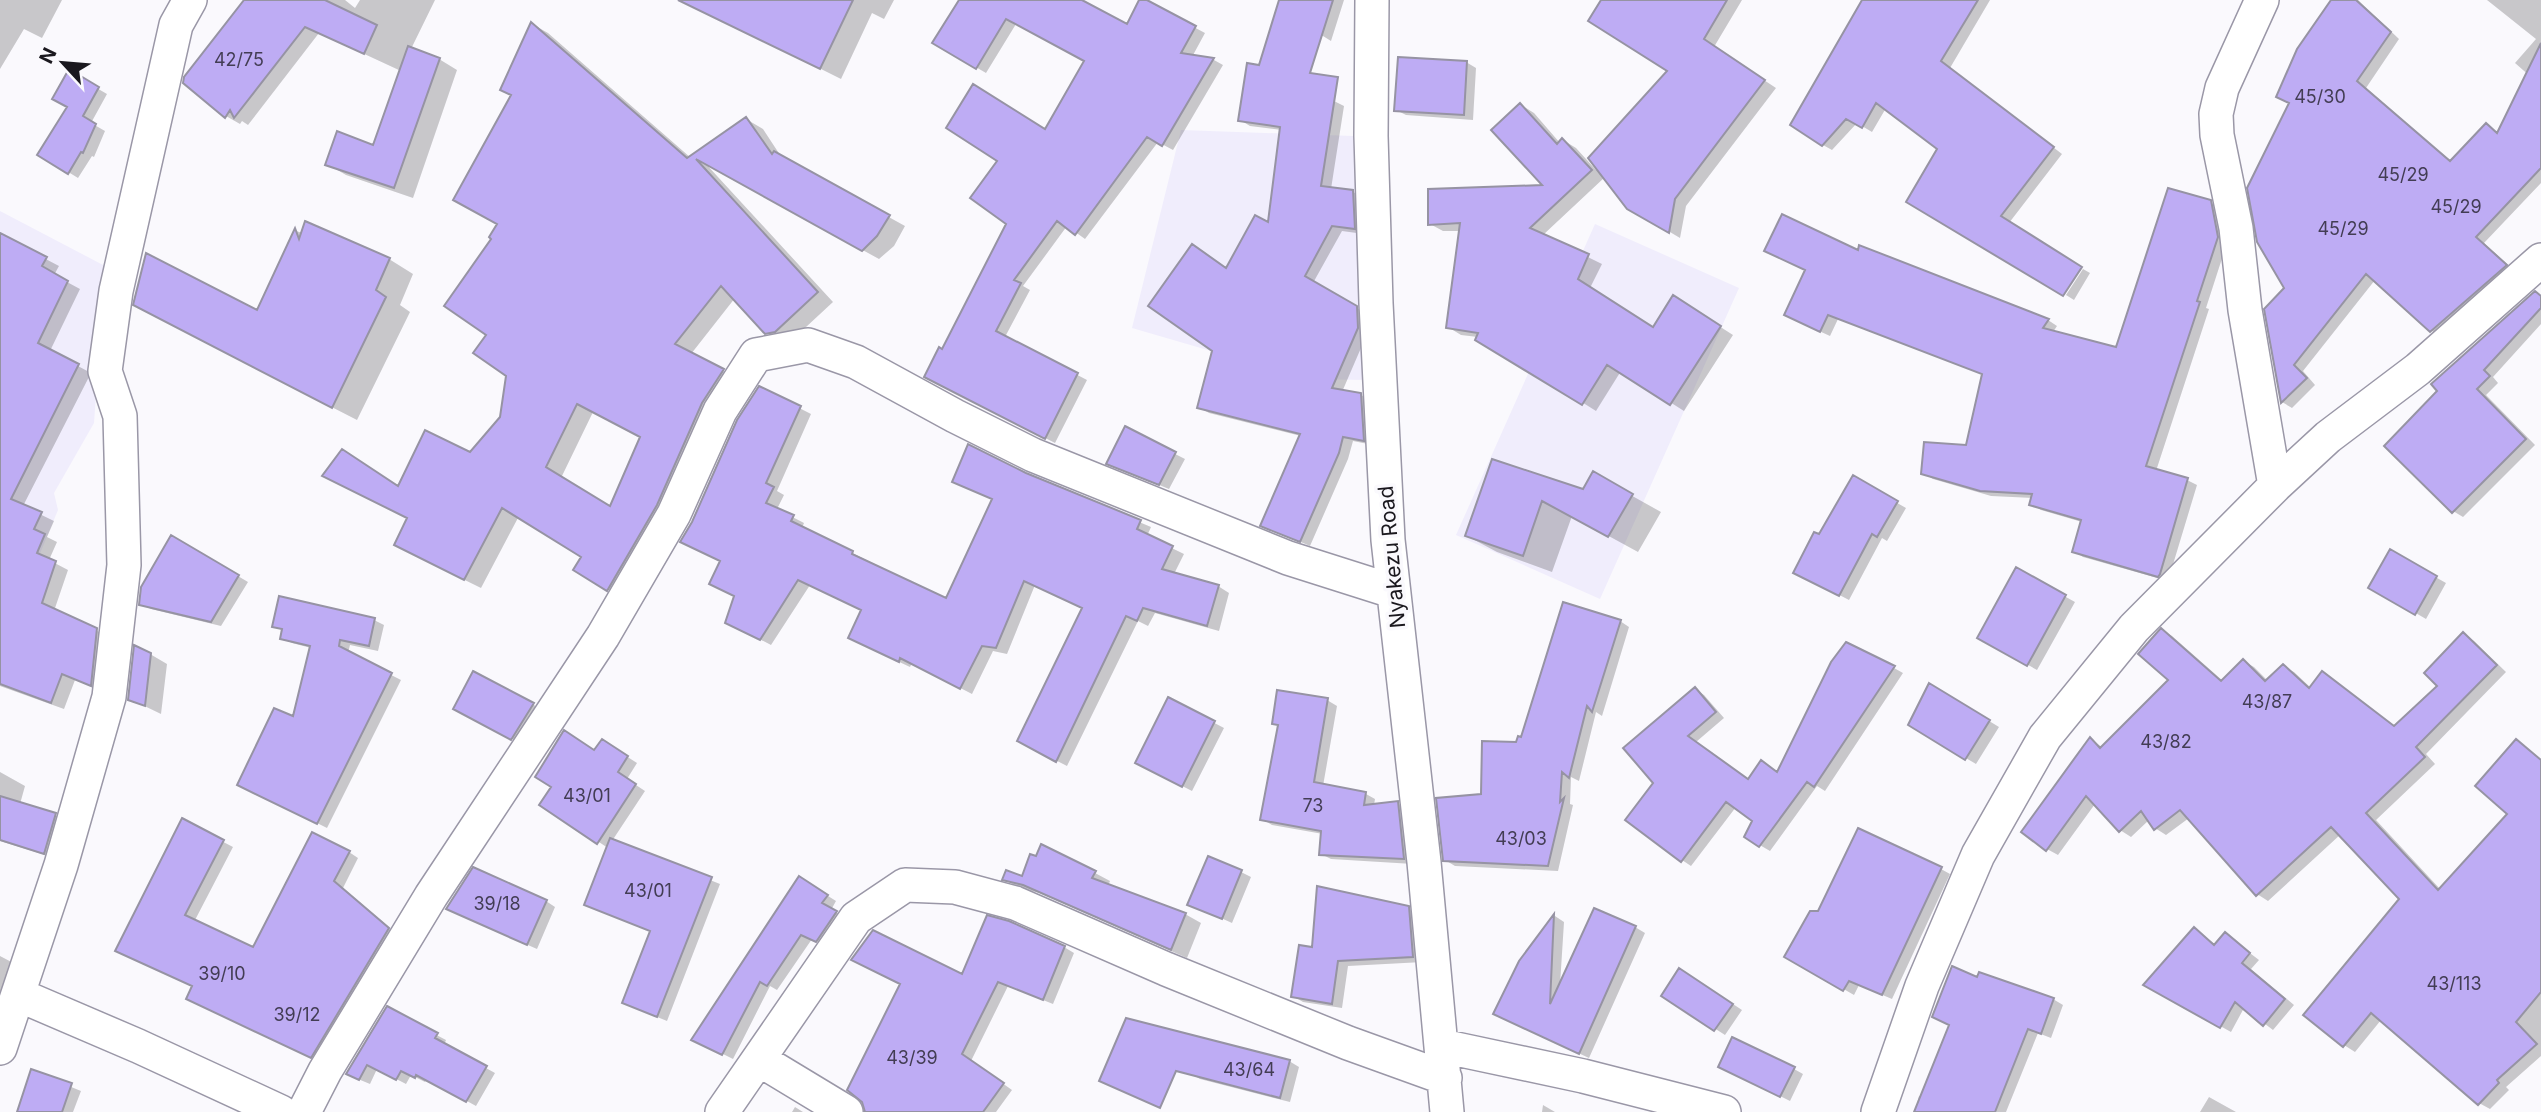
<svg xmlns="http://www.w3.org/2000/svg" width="2541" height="1112" font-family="Inter,sans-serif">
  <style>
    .built { fill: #f0edfc }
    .shadow { fill: #0003; fill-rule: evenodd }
    .building { fill: #beacf4; stroke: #9693a3; stroke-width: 2; fill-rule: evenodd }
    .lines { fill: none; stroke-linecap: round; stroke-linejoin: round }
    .street-casing { stroke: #9a97a7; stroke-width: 36 }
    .street { stroke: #fff; stroke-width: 33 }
    .labels { text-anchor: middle; stroke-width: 7; stroke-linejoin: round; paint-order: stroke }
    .number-label { font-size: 18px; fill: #433d54 }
    .street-label { font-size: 21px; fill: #1a181e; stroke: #faf9fd }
  </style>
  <rect width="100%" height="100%" fill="#faf9fd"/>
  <!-- built -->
  <path class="built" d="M1181,130L1353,136L1369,284L1367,380L1307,379L1132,328Z
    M0,211L105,266L94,423L54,493L58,510L5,638L0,637Z
    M1595,224L1739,288L1600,599L1456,535Z"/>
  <!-- shadow -->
  <path class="shadow" d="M0,0H62L42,38L24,29L0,69Z
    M246,0H345L355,8L360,0H435L411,49L439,59L457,70L413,198L346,175L327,164L375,147L401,71L319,33L248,125L242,121L240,124L226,116L184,83Z
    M728,0H894L884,19L872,13L841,79L719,18Z
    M1016,0L1027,6L986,73L935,43Z
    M1074,0H1078L1128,26L1143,0L1205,33L1192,57L1214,60L1223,65L1173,150L1158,142L1085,239L1067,226L1023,286L1030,290L1005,337L1087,380L1055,443L936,382L943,351L1008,224L1046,131L1087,60Z
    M1281,0H1344L1331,41L1278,8Z
    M1603,0H1742L1714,47L1776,88L1686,206L1680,238L1628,207L1605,177L1543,235L1602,264L1590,288L1654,329L1686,305L1733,335L1684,411L1621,371L1596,411L1478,337L1461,335L1448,327L1461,231H1443L1430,224L1546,186L1521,105L1534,113L1560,143L1563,140L1576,148L1596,170L1670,71Z
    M1872,0H1990L1950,68L2062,154L2009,223L2063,294L1939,148L1886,108L1872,132L1857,123L1832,150L1823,145Z
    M2333,0H2358L2399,39L2366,88L2451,162L2486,125L2499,133L2531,77L2515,63L2536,39L2487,0H2541V183L2484,243L2515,271L2441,336L2432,331L2375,280L2303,371L2315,385L2292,408L2282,402L2266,310L2286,288L2291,103Z
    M532,24L548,33L691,158L746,119L763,129L782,158L905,226L894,246L879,259L706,164L833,302L792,340L784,342L767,332L735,298L691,354L740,380L624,599L608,589L584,556L519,516L481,588L412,554L409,518L325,476L399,487L470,454L502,418L507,375L488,335L494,239L499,223L513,95ZM593,412L642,437L611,508L561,478Z
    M1466,62L1476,68L1473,120L1406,115L1396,110Z
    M69,72L107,94L91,123L105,131L94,157L92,156L78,178L39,154L69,107Z
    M1334,101L1344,106L1331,189L1353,192L1363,197L1364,234L1342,231L1313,283L1366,313L1367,334L1342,392L1361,395L1371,401L1373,445L1353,441L1348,459L1310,546L1262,525L1301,436L1209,413L1199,407L1214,350L1227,269L1269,225L1282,130L1250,126L1240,120Z
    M2210,202L2220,208L2227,243L2206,308L2209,309L2156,471L2187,480L2197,485L2168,581L2083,557L2074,551L2082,522L2041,510L2031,504L2033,498L1991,496L1933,479L1923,473L1967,447L1984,375L1838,319L1830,336L1795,320L1859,252L2048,320L2057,326L2053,332L2117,349Z
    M296,231L389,259L413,274L400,305L410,312L357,420L160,319L258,313Z
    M0,235L59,266L54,275L80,289L50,351L91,373L23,506L54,521L47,537L57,542L49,560L68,570L54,611L110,637L104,691L75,680L64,709L0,686Z
    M2083,269L2090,273L2074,300L2066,295Z
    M2541,296V324L2493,377L2498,383L2486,395L2535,445L2463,517L2453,511L2387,446Z
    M760,388L811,414L777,491L784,495L777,509L804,523L802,528L947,600L1025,474L1151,527L1147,536L1184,554L1174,574L1218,586L1229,593L1219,631L1155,613L1148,626L1138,621L1067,766L1030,747L1084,608L1035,585L1007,654L993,651L972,694L912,663L910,667L861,644L863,610L810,585L771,645L738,628L736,596L722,561Z
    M1126,429L1185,459L1169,489L1118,468Z
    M1493,461L1584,492L1593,474L1661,512L1638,552L1572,516L1552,572L1497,552L1467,536Z
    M1853,478L1906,508L1887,541L1882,538L1849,600L1805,577L1819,537Z
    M172,537L248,582L221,626L151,609L141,604Z
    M2391,552L2446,583L2426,619L2371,587Z
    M2017,570L2075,602L2037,670L1979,637Z
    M374,620L384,625L378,651L350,645L348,653L401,680L327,828L249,789L294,719L311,648L292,643L282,638L284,631L274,626Z
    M1620,621L1629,627L1602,716L1596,712L1579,781L1571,777L1570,804L1573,805L1558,871L1455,866L1445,860L1482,795L1523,739Z
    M2162,630L2172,636L2223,681L2243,661L2254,667L2268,681L2283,666L2294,672L2311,688L2322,673L2395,727L2440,686L2463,634L2474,641L2506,672L2426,754L2435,764L2376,820L2441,890L2510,814L2517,741L2541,759V1056L2506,1087L2509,1090L2490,1109L2479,1103L2381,1020L2355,1052L2344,1045L2401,899L2341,834L2268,901L2257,894L2189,818L2166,835L2155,828L2149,820L2131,837L2120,830L2095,804L2058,855L2047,849L2091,739L2103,748L2171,680Z
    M150,654L167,664L161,714L130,699Z
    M1894,668L1903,673L1825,791L1817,786L1770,851L1746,837L1754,820L1736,807L1691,866L1682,860L1655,783L1695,689L1704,695L1724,718L1696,742L1749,780L1778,773Z
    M474,673L543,710L522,744L465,714Z
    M1930,685L1999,727L1976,764L1910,725Z
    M1169,699L1224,728L1192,791L1147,768Z
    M1327,700L1337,706L1323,786L1366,794L1375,799L1374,805L1397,803L1407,809L1413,864L1331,859L1321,854L1323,834L1272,825L1262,819L1280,727L1274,723Z
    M612,747L637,763L627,779L645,791L612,841L720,884L667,1021L633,1007L652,932L586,905L608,848L541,804L595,752Z
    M0,772L25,786L20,804L55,815L65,821L55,858L0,841Z
    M183,821L233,847L194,922L254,949L349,852L358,858L343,888L398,935L321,1062L198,1003L194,987L126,956Z
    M1941,869L1950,874L1892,999L1859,985L1854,995L1786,956L1819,913Z
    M1241,872L1251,877L1232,923L1190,904Z
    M1095,873L1110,881L1108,886L1185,914L1201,923L1187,958L1040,893L1019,888L1004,879Z
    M809,884L836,901L831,910L846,918L826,946L812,939L777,990L770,986L733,1059L703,1044Z
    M546,901L555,907L537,949L458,914Z
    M1408,908L1418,914L1423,962L1348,966L1342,1008L1303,1002L1293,996L1314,949Z
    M1555,916L1564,922L1560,985L1635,927L1645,933L1589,1058L1505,1019L1521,962Z
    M2195,929L2216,945L2225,934L2259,960L2251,969L2294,1005L2273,1030L2244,1008L2231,1032L2146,985Z
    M1064,947L1074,953L1053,1004L1008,986L971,1061L1012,1090L996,1112H867L963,977Z
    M0,956L19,966L0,1019Z
    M1689,975L1742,1010L1725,1035L1663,995Z
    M1978,979L2053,999L2063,1005L2051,1038L2038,1033L2006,1112H1915L1919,1096L1922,1097Z
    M387,1009L446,1040L444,1045L495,1073L476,1106L427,1079L425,1082L411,1075L406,1084L377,1069L370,1084L358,1079Z
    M1289,1061L1299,1067L1290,1102L1200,1079L1191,1074Z
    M1794,1069L1803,1074L1790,1101L1729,1071Z
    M32,1071L81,1091L73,1112H18Z
    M2209,1097L2236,1112H2200Z
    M1543,1105L1555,1112H1542Z
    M795,1107L803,1112H792Z"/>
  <!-- building -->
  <path class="building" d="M244,0H325L377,25L364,54L305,27L234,118L230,110L225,118L183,83L184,77Z
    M678,0H853L820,69Z
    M959,0H1082L1127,24L1139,0H1147L1196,26L1181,53L1214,58L1162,146L1147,137L1075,235L1057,221L1014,280L1021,283L996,331L1078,373L1045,439L924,377L939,347L942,349L1006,224L970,198L997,161L946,128L973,84L1045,129L1084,61L1006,19L976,69L932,43Z
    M1279,0H1333L1310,73L1338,77L1321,186L1353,190L1355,229L1332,226L1305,276L1357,306L1358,328L1332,388L1361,393L1364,441L1343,437L1339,453L1300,542L1260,526L1300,434L1197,408L1212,351L1148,306L1192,244L1226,268L1255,215L1268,222L1280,127L1238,121L1247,63L1259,65Z
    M1601,0H1727L1704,39L1765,80L1675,199L1669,233L1627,209L1588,158L1667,71L1588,21Z
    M1862,0H1978L1941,61L2054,147L2001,216L2082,267L2063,296L1906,202L1937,149L1876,103L1862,128L1846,119L1822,146L1790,125Z
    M2331,0H2356L2391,32L2357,81L2450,161L2486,123L2497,133L2541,43V168L2476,237L2507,265L2430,332L2366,274L2294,365L2307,378L2281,403L2264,309L2284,288L2257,242L2247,188L2289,103L2276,97L2297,49Z
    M531,22L687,158L746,117L772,154L774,151L890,215L877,236L862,251L696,159L818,292L775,332L765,334L721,286L675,344L724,369L702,403L657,505L607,591L573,570L581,557L502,508L464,580L394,545L407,518L322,476L342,449L398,486L425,430L470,452L500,417L506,376L473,353L486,335L444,306L491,239L489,237L497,224L453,200L511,95L500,90ZM577,404L640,437L610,506L546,467Z
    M408,46L440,58L394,188L325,165L337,131L373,145Z
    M1398,57L1467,61L1464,115L1394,111Z
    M69,69L99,87L83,116L96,124L83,153L81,152L68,174L37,155L67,107L52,99Z
    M1520,103L1557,144L1562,138L1592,170L1530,228L1589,254L1578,279L1653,327L1673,295L1721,326L1670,405L1607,365L1582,405L1475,340L1478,333L1446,328L1460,223L1428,225V189L1542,185L1491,130Z
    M2168,188L2211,200L2218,237L2197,301L2200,302L2146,466L2188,478L2160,574L2158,577L2072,552L2081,520L2029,505L2032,494L1980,491L1921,474L1924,442L1966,445L1982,374L1828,315L1820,332L1784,315L1805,270L1764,251L1782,214L1858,250L1859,245L2049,319L2043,328L2116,347Z
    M305,221L390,258L376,290L386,297L332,408L133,305L146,253L257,310L295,228L299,239Z
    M0,233L47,257L42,266L68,281L38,343L79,364L11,499L42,512L34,529L45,534L37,553L56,561L42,603L97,628L91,686L62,674L51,703L0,684Z
    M2535,291L2541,296V308L2484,370L2490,376L2477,389L2526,439L2452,513L2384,446L2437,391L2431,384Z
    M759,386L801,406L766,483L774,487L766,503L794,515L791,521L853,551L852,554L946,598L992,499L952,482L968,444L1026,473L1141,520L1137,529L1173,546L1162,569L1219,585L1207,626L1143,608L1137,621L1126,616L1056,762L1017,741L1082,608L1024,581L996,648L982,646L960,689L900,658L899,662L848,638L861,610L798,580L760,640L725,623L734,596L709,584L720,561L680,542L692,522L737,420Z
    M1125,426L1176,452L1159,485L1106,464Z
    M1492,459L1583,489L1593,471L1633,494L1608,537L1542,501L1523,556L1465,536Z
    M1853,475L1898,501L1877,537L1872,534L1839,596L1793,573L1814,532L1819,534Z
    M171,535L239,575L211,622L139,605L141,587Z
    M2390,549L2437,576L2415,615L2368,588Z
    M2016,567L2066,595L2027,666L1977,638Z
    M279,596L375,618L369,646L340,640L339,646L392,673L317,824L237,785L274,708L293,716L310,646L280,639L282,629L272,627Z
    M1563,602L1621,620L1592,712L1587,706L1569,778L1562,772L1560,802L1564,798L1548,866L1443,861L1436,798L1481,794L1482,741L1516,742L1518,736L1521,737Z
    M2161,628L2221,681L2243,659L2265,681L2283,664L2309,688L2322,671L2394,726L2437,686L2424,673L2463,632L2497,665L2416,747L2425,757L2366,813L2438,890L2507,814L2475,786L2516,739L2541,760V992L2516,1022L2537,1044L2497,1080L2499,1083L2478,1105L2371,1013L2343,1047L2303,1015L2399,899L2331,827L2256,896L2180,810L2154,830L2141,811L2119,832L2086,796L2046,851L2021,832L2090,737L2100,748L2168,680L2138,654Z
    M1846,642L1895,666L1814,787L1807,782L1759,847L1744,837L1752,821L1726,802L1681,862L1625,820L1653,783L1623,748L1695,687L1716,712L1688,736L1748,779L1761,760L1777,772L1831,662Z
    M134,645L151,653L145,706L128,700Z
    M473,671L534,703L511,740L453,709Z
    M1929,683L1990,720L1965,760L1908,725Z
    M1277,690L1328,698L1314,782L1366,792L1364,805L1398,801L1404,859L1319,855L1321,831L1260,820L1278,725L1272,724Z
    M1168,697L1215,721L1182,787L1135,763Z
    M564,730L594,750L602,739L628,756L618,772L636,784L597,844L539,805L551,787L535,777Z
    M0,796L56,813L44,854L0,840Z
    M182,818L224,840L185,915L253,947L312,832L350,851L334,881L389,928L311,1058L186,999L192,986L115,951Z
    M1858,828L1942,867L1882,995L1849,981L1843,991L1784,957L1810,911H1818Z
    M610,838L712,877L657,1017L622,1003L650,931L584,905Z
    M1041,844L1096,871L1092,878L1186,913L1171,950L1023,885L1002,880L1006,870L1022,876L1030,854L1036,856Z
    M1208,856L1242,870L1222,919L1187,905Z
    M473,867L547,900L527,945L446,909Z
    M799,876L828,895L822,903L837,911L816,942L801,935L767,986L760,982L722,1055L691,1040Z
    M1317,886L1409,906L1413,957L1338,961L1332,1004L1291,997L1299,945L1312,947Z
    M1594,908L1636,926L1579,1054L1493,1014L1519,961L1554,914L1550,1004Z
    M987,915L1009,921L1065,946L1043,1000L998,982L962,1054L1004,1083L983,1112H865L862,1102L847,1090L900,984L851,960L873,930L962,974Z
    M2194,927L2214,945L2225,932L2250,953L2242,963L2285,999L2263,1026L2235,1002L2220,1028L2143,985Z
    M1952,966L1977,977L1979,972L2054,998L2041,1034L2028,1029L1995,1112H1914L1949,1025L1932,1017Z
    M1679,968L1733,1004L1714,1031L1661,996Z
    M387,1006L438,1033L435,1038L487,1066L466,1102L416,1075L415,1078L401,1071L396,1080L367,1065L359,1080L346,1074Z
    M1126,1018L1290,1060L1280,1098L1176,1071L1160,1108L1099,1081Z
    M1732,1037L1795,1067L1780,1097L1718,1067Z
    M31,1069L72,1083L62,1112H17Z"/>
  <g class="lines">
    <defs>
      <path id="street" d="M1372,0L1371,136L1376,303L1388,540L1424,862L1447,1112
        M2262,0L2222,88L2216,114L2217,135L2236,228L2245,310L2275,486
        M19,995L138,1046L281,1112
        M1442,1046L1583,1076L1724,1112
        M0,1048L61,865L109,697L124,565L120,416L105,371L116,291L176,25L190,0
        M760,1060L846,1112
        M304,1112L325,1071L431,896L603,636L674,514L720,411L756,355L808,345L856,362L955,416L1033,455L1288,558L1392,591
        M722,1112L856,918L905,885L955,887L1015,903L1166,969L1348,1043L1445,1078
        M1878,1112L1922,986L1978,855L2045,737L2134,628L2275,486L2328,437L2418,369L2541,260"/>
    </defs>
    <!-- street casing -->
    <use href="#street" class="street-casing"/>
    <!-- street -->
    <use href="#street" class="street"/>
  </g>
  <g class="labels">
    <!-- number labels -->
    <g class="number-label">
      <text x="239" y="66">42/75</text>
      <text x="2320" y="103">45/30</text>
      <text x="2403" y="181">45/29</text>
      <text x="2456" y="213">45/29</text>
      <text x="2343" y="235">45/29</text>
      <text x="2267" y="708">43/87</text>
      <text x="2166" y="748">43/82</text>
      <text x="587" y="802">43/01</text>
      <text x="1313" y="812">73</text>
      <text x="1521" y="845">43/03</text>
      <text x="648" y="897">43/01</text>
      <text x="497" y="910">39/18</text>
      <text x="222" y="980">39/10</text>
      <text x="2454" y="990">43/113</text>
      <text x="297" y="1021">39/12</text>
      <text x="912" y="1064">43/39</text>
      <text x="1249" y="1076">43/64</text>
    </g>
    <!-- street labels -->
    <g class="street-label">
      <text transform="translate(1392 557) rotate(-95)" y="7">Nyakezu Road</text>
    </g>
  </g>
  <!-- north arrow -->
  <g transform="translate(63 63) rotate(296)" stroke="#faf9fd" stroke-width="5" paint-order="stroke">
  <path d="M0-5L12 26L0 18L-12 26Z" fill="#1a181e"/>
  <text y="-10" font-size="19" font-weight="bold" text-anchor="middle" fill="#1a181e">N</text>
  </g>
</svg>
